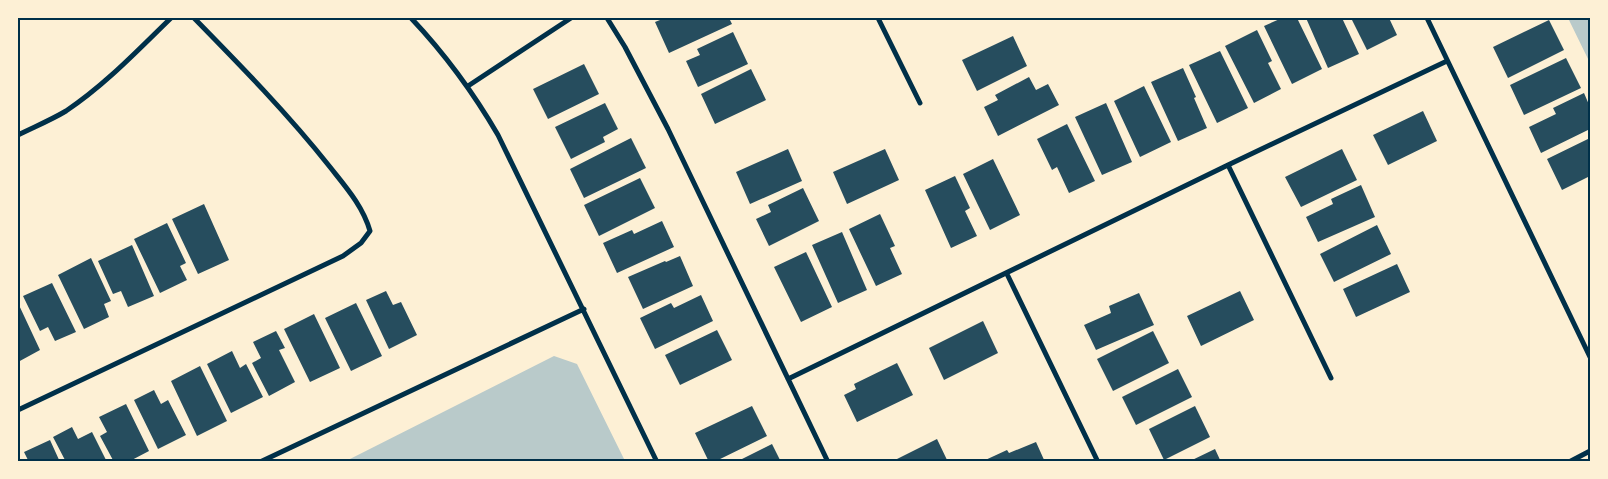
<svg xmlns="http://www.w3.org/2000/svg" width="1608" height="479" font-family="Signika,sans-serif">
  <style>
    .green { fill: #b9caca }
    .building { fill: #264d5e }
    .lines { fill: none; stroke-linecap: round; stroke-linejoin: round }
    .minor { stroke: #003049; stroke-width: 5 }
    .neatline { fill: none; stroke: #003049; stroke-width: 2 }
  </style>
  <rect width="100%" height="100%" fill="#fdf0d5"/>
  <!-- green -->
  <path class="green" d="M1568,18H1590V63Z
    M554,356L577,364L625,461H346Z"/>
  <!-- building -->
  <path class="building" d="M665,18H729L732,24L669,53L655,22Z
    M1282,18H1297L1322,69L1292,84L1264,26Z
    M1306,18H1342L1359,54L1328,68Z
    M1351,18H1389L1397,35L1367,50Z
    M1549,20L1564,50L1508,78L1493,47Z
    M1257,30L1272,61L1268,63L1281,89L1254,103L1225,46Z
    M733,32L748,64L698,87L686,61L700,55L697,49Z
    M1013,36L1027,66L977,91L962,60Z
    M1220,51L1248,108L1217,123L1189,65Z
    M1566,58L1581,88L1524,115L1510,85Z
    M584,64L599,94L548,119L533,89Z
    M1183,68L1196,97L1194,98L1207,128L1178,141L1151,82Z
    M751,69L766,100L715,124L701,94Z
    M1029,77L1036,90L1048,84L1059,105L998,136L984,107L998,100L995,95Z
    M1144,86L1171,142L1140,157L1114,101Z
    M1584,93L1590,107V129L1541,153L1529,127L1556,114L1553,108Z
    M605,103L618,129L603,137L605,142L571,159L555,127Z
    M1106,103L1132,162L1102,175L1075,117Z
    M1423,111L1437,141L1388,165L1373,135Z
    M1067,124L1095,181L1069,193L1057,167L1052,170L1037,139Z
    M631,138L646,168L584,198L570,169Z
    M1590,138V176L1562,190L1547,159Z
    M788,149L802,181L750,204L736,172Z
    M885,149L899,180L847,204L833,172Z
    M1342,149L1357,180L1301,207L1285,177Z
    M993,159L1020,215L990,230L963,174Z
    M955,176L970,208L965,211L977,236L951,248L925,190Z
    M640,178L655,208L599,236L584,205Z
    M1361,185L1375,217L1318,242L1306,217L1333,204L1331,199Z
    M803,188L819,221L769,246L756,219L771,212L768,205Z
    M204,204L229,260L198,274L172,219Z
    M880,214L895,246L890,248L902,274L876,286L849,229Z
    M662,221L674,247L617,273L603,243L632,230L634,234Z
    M167,223L186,263L180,266L187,280L160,293L134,239Z
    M1377,225L1391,254L1334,282L1320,254Z
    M842,232L867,290L838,303L812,245Z
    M132,245L154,296L128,307L121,291L113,294L98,261Z
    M806,252L832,307L801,322L774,267Z
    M680,256L693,286L643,309L628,277L665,261L666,262Z
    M91,258L111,301L104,304L109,317L84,329L58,275Z
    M1397,264L1410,292L1356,317L1343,289Z
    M52,283L76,332L55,341L48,327L40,331L23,296Z
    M386,291L393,305L401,302L417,335L389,349L366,300Z
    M1240,291L1254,320L1201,346L1187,316Z
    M1139,293L1154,325L1096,350L1084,325L1111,313L1109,306Z
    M701,295L713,321L655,349L640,318L671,303L674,308Z
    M18,303L40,350L18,362Z
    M356,303L382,356L351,371L325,318Z
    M314,314L340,368L310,382L284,329Z
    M983,321L998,353L944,380L929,348Z
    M717,330L732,360L680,385L665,355Z
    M276,331L285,348L279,350L295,382L269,396L252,363L261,358L253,342Z
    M1153,331L1169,363L1113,391L1097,359Z
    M232,351L240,368L246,364L263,397L231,413L207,364Z
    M897,363L913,395L857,422L844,395L856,389L854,384Z
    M200,366L227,421L197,436L171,381Z
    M1178,369L1192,397L1136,425L1122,397Z
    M154,390L161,404L168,400L186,435L158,449L134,400Z
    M126,404L149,451L128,462H114L100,436L107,432L99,417Z
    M752,406L767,436L714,462H709L695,433Z
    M1195,406L1210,437L1164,460L1149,429Z
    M72,427L78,439L92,432L107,462H66L53,437Z
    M937,439L948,462H891Z
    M50,440L60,462H29L24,452Z
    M1036,442L1045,462H981L1007,450L1009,453Z
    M772,444L781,462H736Z
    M1215,449L1221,462H1188Z"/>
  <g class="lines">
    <!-- minor -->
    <path class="minor" d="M411,18C445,54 473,92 498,135L657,462
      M607,18L625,47L668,129L828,462
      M878,18L920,103
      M1427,18L1590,357
      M468,86L571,18
      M18,135C34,127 51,120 66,111C105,85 138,50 171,18
      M1228,165L1331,378
      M1007,274L1098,462
      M788,379L1228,165L1447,61
      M18,410L343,256L361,243L370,231C363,206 345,186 330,167C288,114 241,66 194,18
      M260,462L584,309
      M1569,462L1590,451"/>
  </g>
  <!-- border -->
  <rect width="1608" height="479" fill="none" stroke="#fdf0d5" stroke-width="38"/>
  <rect x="19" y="19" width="1570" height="441" class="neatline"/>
</svg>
